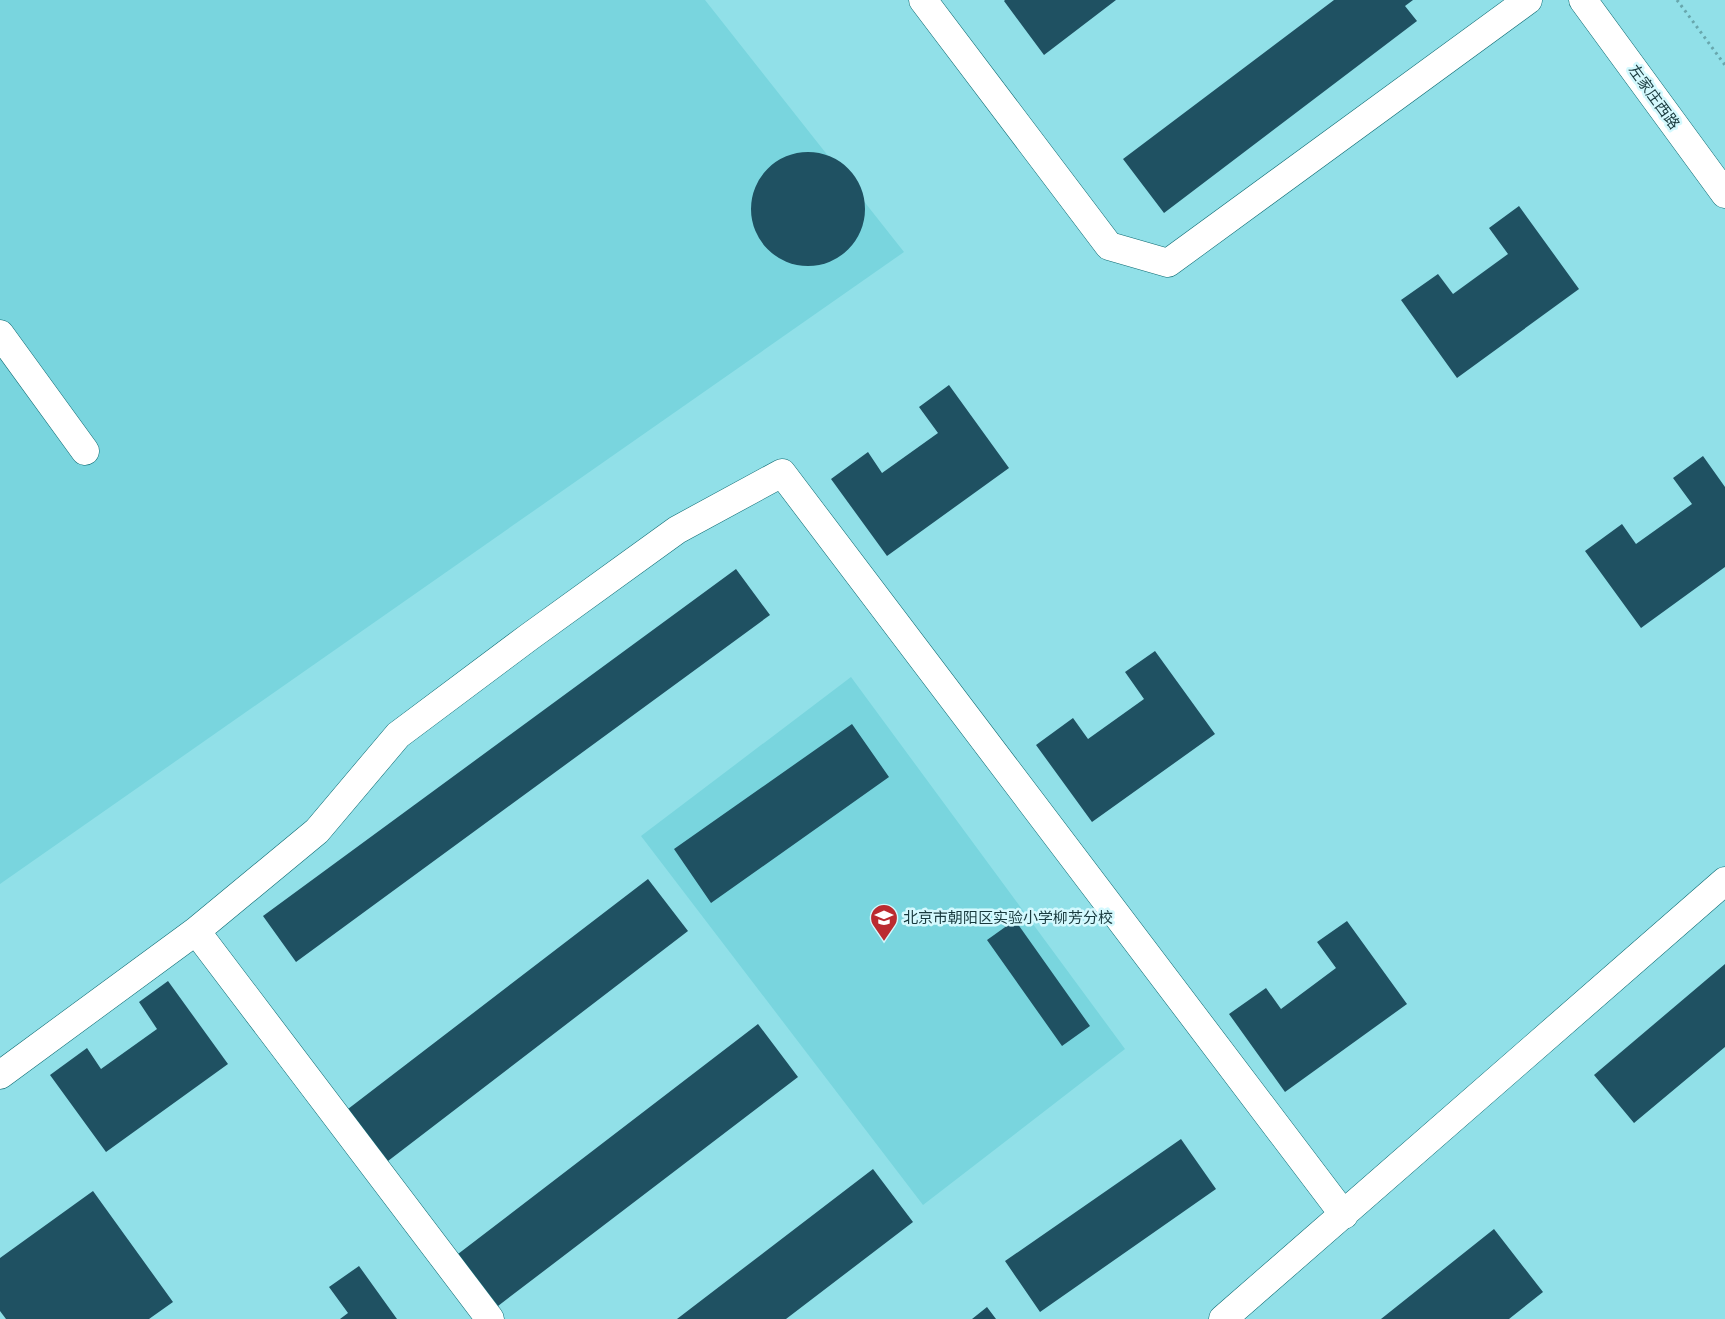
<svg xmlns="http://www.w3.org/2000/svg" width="1725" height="1319" font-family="Raleway,'Noto Sans SC',sans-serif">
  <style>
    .built { fill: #79d5de }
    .building { fill: #1f5162 }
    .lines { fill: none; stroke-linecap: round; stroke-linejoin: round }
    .minor-casing { stroke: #0c6a72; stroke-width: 29 }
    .path { stroke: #68a7ad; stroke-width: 3; stroke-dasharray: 2.5 4; stroke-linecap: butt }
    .minor { stroke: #fff; stroke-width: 28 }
    .labels { text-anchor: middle; stroke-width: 5; stroke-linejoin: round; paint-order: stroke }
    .street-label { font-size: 15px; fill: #18393d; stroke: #d4f9fe }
    .poi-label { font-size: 15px; fill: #18393d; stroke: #d4f9fe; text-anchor: start }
  </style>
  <rect width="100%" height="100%" fill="#91e0e8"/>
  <!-- built -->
  <path class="built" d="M0,0H705L904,252L0,884Z
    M851,677L1125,1049L923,1205L641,836Z"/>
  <!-- building -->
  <path class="building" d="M1005,0H1116L1044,55L1004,1Z
    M1334,0H1413L1405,6L1417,21L1164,213L1123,159Z
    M751 209a57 57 0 1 1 114 0a57 57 0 1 1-114 0Z
    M1519,206L1579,289L1457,378L1401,300L1438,274L1453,294L1508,254L1489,228Z
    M949,385L1009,468L887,556L831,479L868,452L882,473L938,433L919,407Z
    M1703,456L1725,487V567L1641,628L1585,551L1622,524L1636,544L1692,504L1673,478Z
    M736,569L770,615L296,962L263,916Z
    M1155,651L1215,734L1092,822L1036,745L1073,718L1088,739L1144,699L1125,672Z
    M852,724L889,777L711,903L674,849Z
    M648,879L688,931L388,1161L348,1109Z
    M1015,920L1090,1026L1062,1046L987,940Z
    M1347,921L1407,1004L1285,1092L1229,1014L1266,988L1281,1009L1336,968L1317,942Z
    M1725,964V1047L1634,1123L1594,1075Z
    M168,981L228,1064L106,1152L50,1075L87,1048L101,1069L157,1029L139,1002Z
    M758,1024L798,1077L498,1306L458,1254Z
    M1181,1139L1216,1189L1040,1312L1005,1261Z
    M873,1169L913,1222L786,1319H677Z
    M93,1191L173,1302L149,1319H6L0,1311V1258Z
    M1494,1229L1543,1292L1509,1319H1381Z
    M359,1266L397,1319H340L348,1313L329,1287Z
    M987,1307L996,1319H972Z"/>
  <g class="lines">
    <defs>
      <path id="minor" d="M923,0L1109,246L1168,263L1528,0
        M1583,0L1725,194
        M0,334L85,451
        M196,931L490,1319
        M0,1075L196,931L317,831L398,735L529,637L677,530L782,473L1344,1215
        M1223,1319L1725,881"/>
    </defs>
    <!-- minor casing -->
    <use href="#minor" class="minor-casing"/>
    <!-- path -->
    <path class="path" d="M1677,0L1725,65"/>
    <!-- minor -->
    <use href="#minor" class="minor"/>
  </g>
  <!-- icons -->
  <defs>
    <symbol id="school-pin" viewBox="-11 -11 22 30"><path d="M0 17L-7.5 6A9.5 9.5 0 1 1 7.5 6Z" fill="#bb2b30" stroke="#d4f9fe"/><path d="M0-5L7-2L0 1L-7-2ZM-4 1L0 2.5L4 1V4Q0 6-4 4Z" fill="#fff"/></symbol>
  </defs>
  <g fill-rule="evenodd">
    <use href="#school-pin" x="868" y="902" width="32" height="43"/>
  </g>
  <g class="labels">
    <!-- street labels -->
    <g class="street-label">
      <text transform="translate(1654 97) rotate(54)" y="5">左家庄西路</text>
    </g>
    <!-- poi labels -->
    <g class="poi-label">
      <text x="903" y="923">北京市朝阳区实验小学柳芳分校</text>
    </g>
  </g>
</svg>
